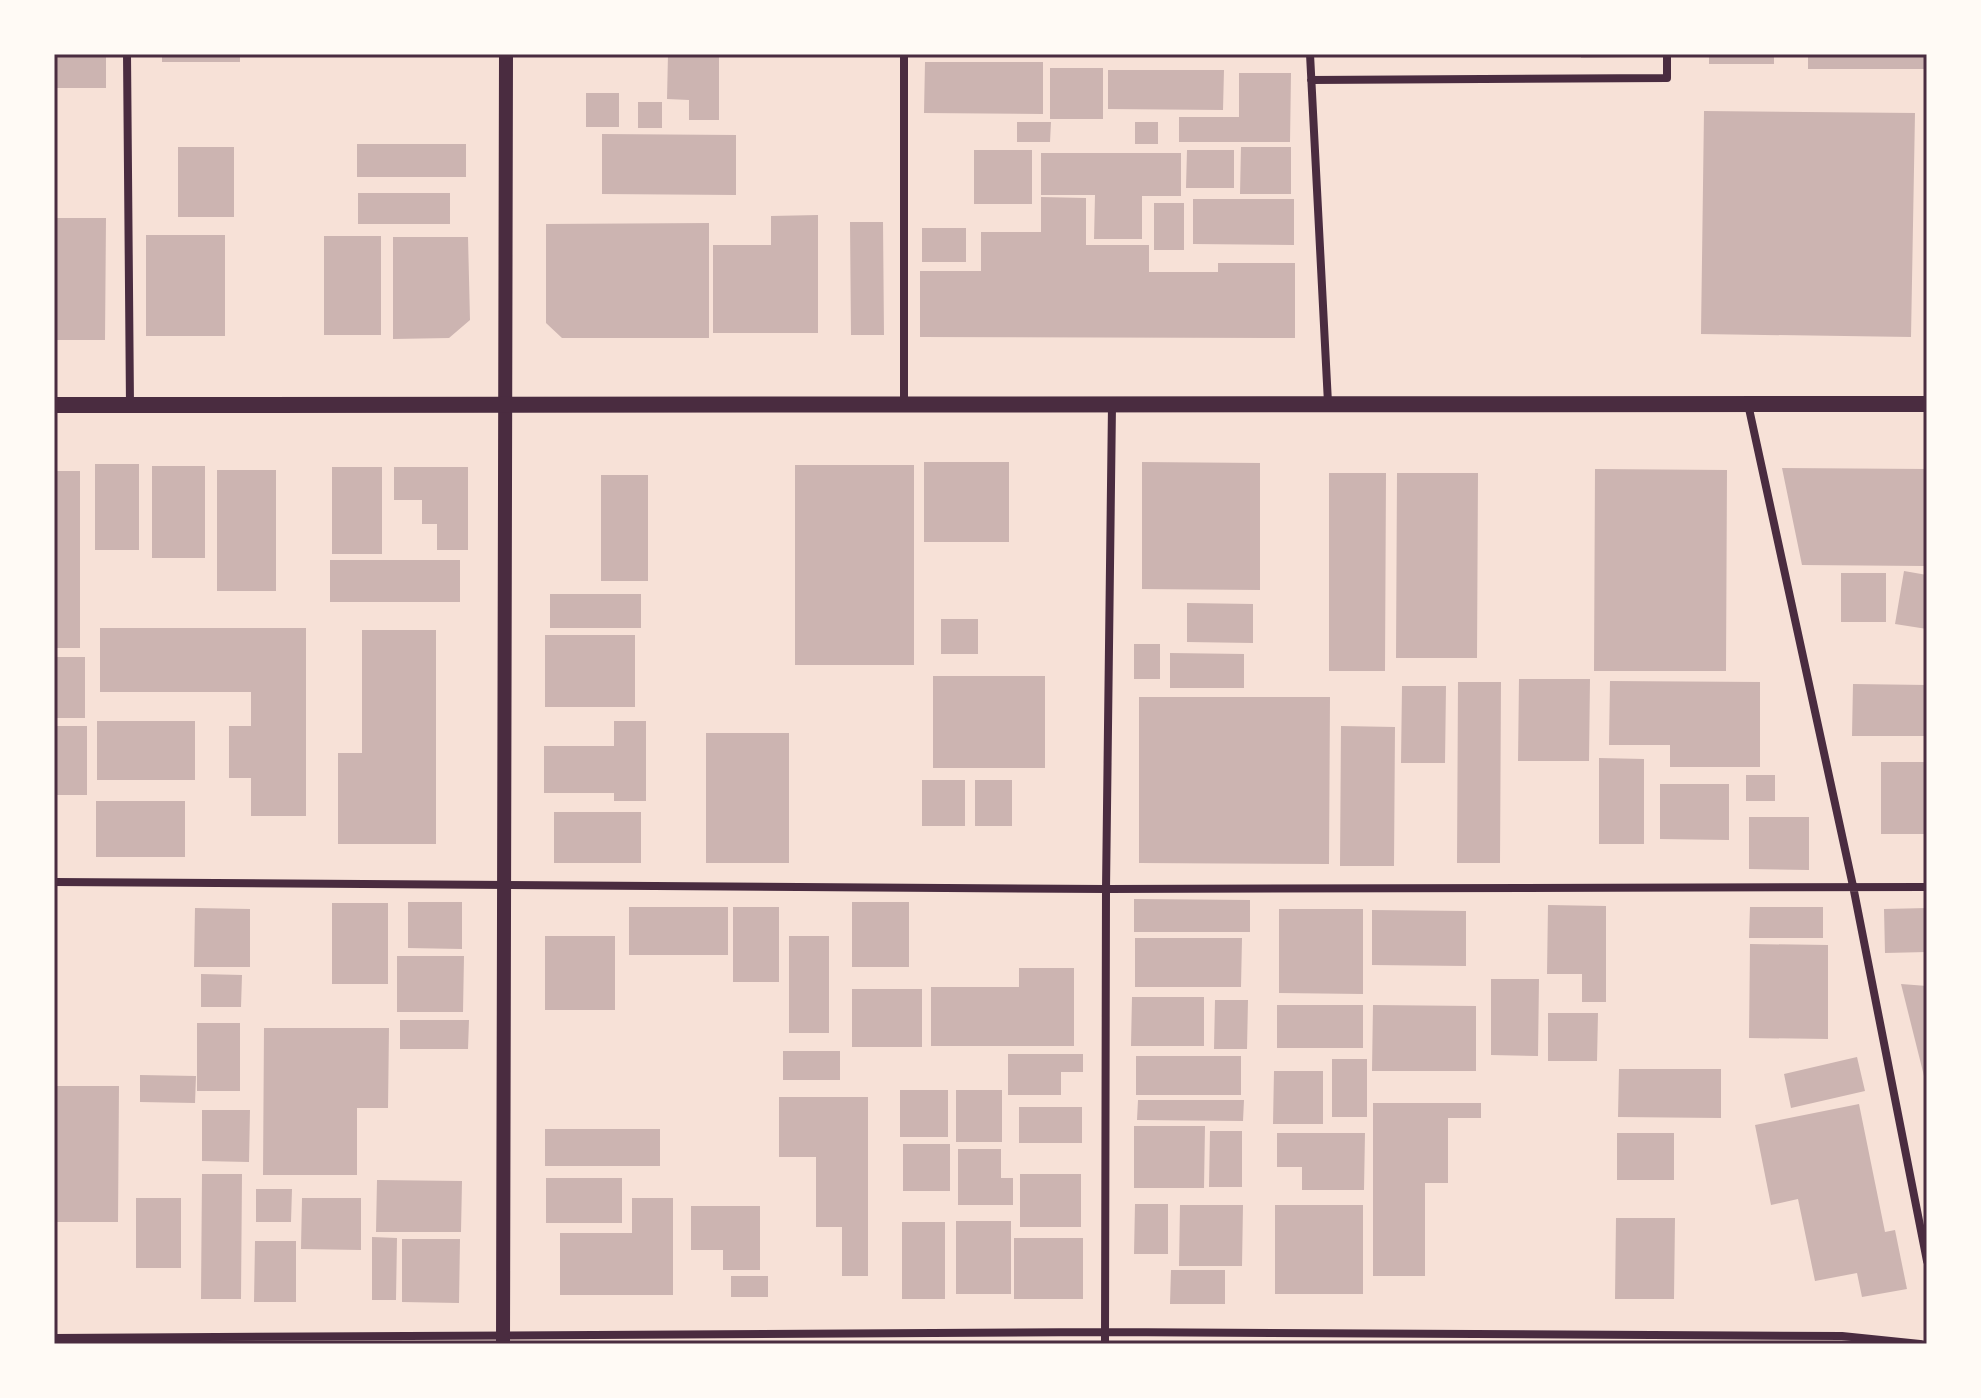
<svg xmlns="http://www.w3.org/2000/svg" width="1981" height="1398" font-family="Barlow,sans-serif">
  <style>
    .building { fill: #ccb4b1 }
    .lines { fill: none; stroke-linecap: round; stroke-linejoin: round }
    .minor { stroke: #4a2c40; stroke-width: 8 }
    .tertiary { stroke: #4a2c40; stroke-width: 14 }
    .secondary { stroke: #4a2c40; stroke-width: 16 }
    .neatline { fill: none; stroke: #4a2c40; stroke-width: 3 }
  </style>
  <rect width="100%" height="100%" fill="#f7e1d7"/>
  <!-- building -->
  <path class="building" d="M54,54H106V88H54Z
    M162,54H240V62H162Z
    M668,54H719V120H689V100L667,99Z
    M1581,54H1634V57L1581,58Z
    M1709,54H1774V64H1709Z
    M1808,54H1927V69H1808Z
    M925,62H1043V114L924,113Z
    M1050,68H1103V119H1050Z
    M1108,70H1224L1223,110L1108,109Z
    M1239,73H1291L1290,142H1179V117H1239Z
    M586,93H619V127H586Z
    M638,102H662V128H638Z
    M1704,111L1915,113L1911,337L1701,334Z
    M1017,122H1051L1050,142H1017Z
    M1135,122H1158V144H1135Z
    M602,134L736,135V195L602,194Z
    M357,144H466V177H357Z
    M178,147H234V217H178Z
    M1241,147H1291V194H1240Z
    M974,150H1032V204H974Z
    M1187,150H1234V188H1186Z
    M1041,153H1181V196H1142V239H1094L1095,195H1041Z
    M358,193H450V224H358Z
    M1041,197L1086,198V245H1149V272H1218V263H1295V338L920,337V271H981V232H1041Z
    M1193,199H1294V245L1193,244Z
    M1154,203H1184V250H1154Z
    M818,215V333H713V245H771V216Z
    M54,218H106L105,340H54Z
    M850,222H883L884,335H851Z
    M709,223V338H562L546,323V224Z
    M922,228H966V262H922Z
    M146,235H225V336H146Z
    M324,236H381V335H324Z
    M393,237H468L470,320L449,338L393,339Z
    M924,462H1009V542H924Z
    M1142,462L1260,463V590L1142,589Z
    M95,464H139V550H95Z
    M795,465H914V665H795Z
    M152,466H205V558H152Z
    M332,467H382V554H332Z
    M394,467H468V550H437V524H422V500H394Z
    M1782,468L1926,469L1925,566L1802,565Z
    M1595,469L1727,470L1726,671H1594Z
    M217,470H276V591H217Z
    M54,471H80V648H54Z
    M1329,473H1386L1385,671H1329Z
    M1397,473H1478L1477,658H1396Z
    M601,475H648V581H601Z
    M330,560H460V602H330Z
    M1904,571L1927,575V629L1895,624Z
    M1841,573H1886V622H1841Z
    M550,594H641V628H550Z
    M1187,603L1253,604V643L1187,642Z
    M941,619H978V654H941Z
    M100,628H306V816H251V778H229V726H251V692H100Z
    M362,630H436V844H338V753H362Z
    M545,635H635V707H545Z
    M1134,644H1160V679H1134Z
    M1170,653L1244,654V688H1170Z
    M54,657H85V718H54Z
    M933,676H1045V768H933Z
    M1519,679H1590L1589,761H1518Z
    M1610,681L1760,682V767H1670V745H1609Z
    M1458,682H1501L1500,863H1457Z
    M1853,684L1927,685V736H1852Z
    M1402,686H1446L1445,763H1401Z
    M1139,697H1330L1329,864L1139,863Z
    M97,721H195V780H97Z
    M614,721H646V801H614V793H544V746H614Z
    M54,726H87V795H54Z
    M1341,726L1395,727L1394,866H1340Z
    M706,733H789V863H706Z
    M1599,758L1644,759V844H1599Z
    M1881,762H1927V834H1881Z
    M1746,775H1775V801H1746Z
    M922,780H965V826H922Z
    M975,780H1012V826H975Z
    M1660,784H1729V840L1660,839Z
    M96,801H185V857H96Z
    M554,812H641V863H554Z
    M1749,817H1809V870L1749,869Z
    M1134,899L1250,900V932H1134Z
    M408,902H462V949L408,948Z
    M852,902H909V967H852Z
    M332,903H388V984H332Z
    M1548,905L1606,906V1002H1582V974H1547Z
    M629,907H728V955H629Z
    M733,907H779V982H733Z
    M1750,907H1823V938H1749Z
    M195,908L250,909V967H194Z
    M1927,908V952L1885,953L1884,909Z
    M1279,909H1363V994L1279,993Z
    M1372,910L1466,911V966L1372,965Z
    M545,936H615V1010H545Z
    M789,936H829V1033H789Z
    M1135,938H1242L1241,987H1135Z
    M1750,944L1828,945V1039L1749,1038Z
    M397,956H464L463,1012H397Z
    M1019,968H1074V1046H931V987H1019Z
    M201,974L242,975L241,1007H201Z
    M1491,979H1539L1538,1056L1491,1055Z
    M1901,984L1927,986V1084H1926Z
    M852,989H922V1047H852Z
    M1132,997H1204V1046H1131Z
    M1215,1000H1248L1247,1049H1214Z
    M1277,1005H1363V1048H1277Z
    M1373,1005L1476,1006V1071H1372Z
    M1548,1013H1598L1597,1061H1548Z
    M400,1020H469L468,1049H400Z
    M197,1023H240V1091H197Z
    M264,1028H389L388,1108H357V1175H263Z
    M783,1051H840V1080H783Z
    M1008,1054H1083V1072H1061V1095H1008Z
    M1136,1056H1241V1095H1136Z
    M1857,1057L1865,1091L1791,1108L1784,1074Z
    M1332,1059H1367V1117H1332Z
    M1619,1069H1721V1118L1618,1117Z
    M1274,1071H1323V1124H1273Z
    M140,1075L196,1076L195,1103L140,1102Z
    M54,1086H119L118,1222H54Z
    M900,1090H948V1137H900Z
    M956,1090H1002V1142H956Z
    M779,1097H868V1276H842V1227H816V1157H779Z
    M1138,1100H1244L1243,1121L1137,1120Z
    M1373,1103H1481V1118H1448V1183H1425V1276H1373Z
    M1859,1104L1885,1232L1895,1230L1907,1289L1862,1297L1857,1273L1815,1281L1798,1199L1771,1205L1755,1125Z
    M1019,1107H1082V1143H1019Z
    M202,1110H250L249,1162L202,1161Z
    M1134,1126H1205L1204,1188H1134Z
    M545,1129H660V1166H545Z
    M1210,1131H1242V1187H1209Z
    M1277,1133H1365L1364,1190H1302V1167H1277Z
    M1617,1133H1674V1180H1617Z
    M903,1144H950V1191H903Z
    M958,1149H1001V1178H1013V1205H958Z
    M202,1174H242L241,1299H201Z
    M1020,1174H1081V1227H1020Z
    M546,1178H622V1223H546Z
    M377,1180L462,1181L461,1232H376Z
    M256,1189H292L291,1222H256Z
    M136,1198H181V1268H136Z
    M302,1198H361V1250L301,1249Z
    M632,1198H673V1295H560V1233H632Z
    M1135,1204H1168V1254H1134Z
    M1180,1205H1243L1242,1266H1179Z
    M1275,1205H1363V1294H1275Z
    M691,1206H760V1270H723V1250H691Z
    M1616,1218H1675L1674,1299H1615Z
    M956,1221H1011V1294H956Z
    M902,1222H945V1299H902Z
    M372,1237L397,1238L396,1300H372Z
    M1014,1238H1083V1299H1014Z
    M402,1239H460L459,1303L402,1302Z
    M255,1241H296V1302H254Z
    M1171,1270H1225V1304H1170Z
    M731,1276H768V1297H731Z"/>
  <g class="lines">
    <!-- minor -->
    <path class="minor" d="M127,54L130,405
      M904,54V403
      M1310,54L1328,403
      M1311,80L1667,78V54
      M1748,404L1853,886L1927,1261
      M54,882L1106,889L1927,887
      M54,1338L1105,1332L1842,1336L1920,1344
      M1105,1344L1106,889L1112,405"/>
    <!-- tertiary -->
    <path class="tertiary" d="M503,1344L506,54"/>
    <!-- secondary -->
    <path class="secondary" d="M54,405L1927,404"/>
  </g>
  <!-- border -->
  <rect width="1981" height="1398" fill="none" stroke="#fffaf5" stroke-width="112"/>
  <rect x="56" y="56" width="1869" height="1286" class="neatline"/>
</svg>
